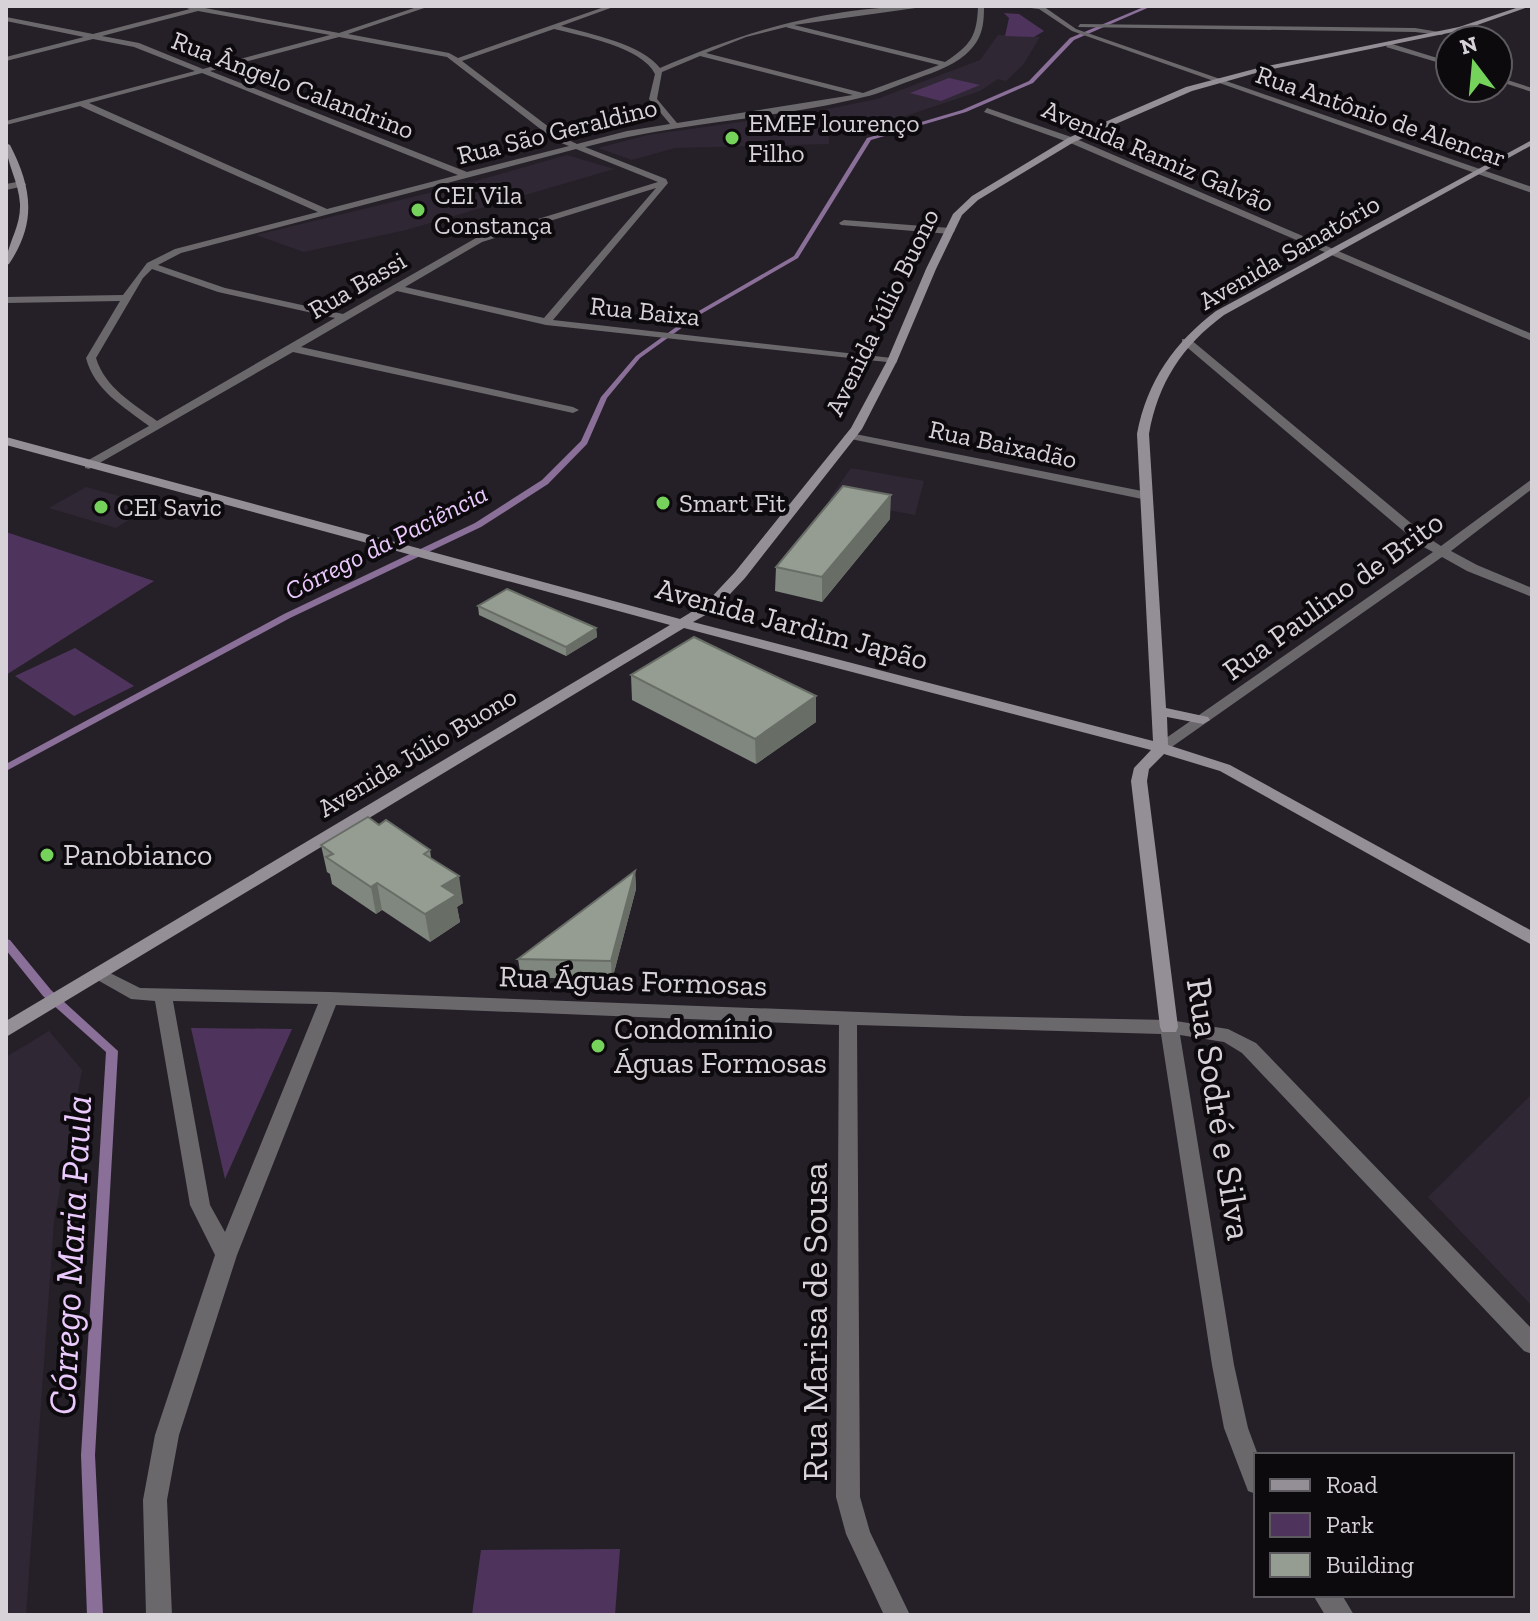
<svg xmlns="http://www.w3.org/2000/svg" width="1538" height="1621" font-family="'Zilla Slab',serif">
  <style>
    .built { fill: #302735 }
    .green { fill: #4e345c }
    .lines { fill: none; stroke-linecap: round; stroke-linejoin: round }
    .stream { fill: #8a6f99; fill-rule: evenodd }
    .street { fill: #6b686c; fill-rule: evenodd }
    .secondary { fill: #948f97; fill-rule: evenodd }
    .wall { fill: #80877e }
    .shaded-wall { fill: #686e66 }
    .building { fill: #959d92; stroke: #686e66; stroke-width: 2 }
    .poi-dot { fill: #75d25b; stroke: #0d0a0e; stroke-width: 3 }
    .labels { text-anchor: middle; stroke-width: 8; stroke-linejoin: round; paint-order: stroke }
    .far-street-label { font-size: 26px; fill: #d6d2d8; stroke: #0d0a0e }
    .far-poi-label { font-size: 26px; fill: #d6d2d8; stroke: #0d0a0e; text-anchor: start }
    .far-water-label { font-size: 26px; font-style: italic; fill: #ebcafe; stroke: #0d0a0e }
    .street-label { font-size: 30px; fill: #d6d2d8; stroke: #0d0a0e }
    .poi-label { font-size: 30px; fill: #d6d2d8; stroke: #0d0a0e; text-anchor: start }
    .near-street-label { font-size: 36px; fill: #d6d2d8; stroke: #0d0a0e }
    .near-water-label { font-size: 38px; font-style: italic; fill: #ebcafe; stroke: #0d0a0e }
  </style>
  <rect width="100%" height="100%" fill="#252028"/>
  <!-- built -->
  <path class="built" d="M998,35L1040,37L1023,65L1006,81L998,79L980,91L888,122L829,129V144L675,148L632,160L598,148L648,135L813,112L877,99L980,60Z
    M567,155L614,169L406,230L304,252L256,235L458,186Z
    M851,468L924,481L915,515L829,499Z
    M86,487L152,505L116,528L49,508Z
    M49,1031L82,1070L54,1221L26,1615H6V1057Z
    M1532,1094V1306L1428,1197Z"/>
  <!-- green -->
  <path class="green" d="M1004,13L1019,14L1044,31L1034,37L1005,36L1009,18Z
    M949,78L980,85L941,101L910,93Z
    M6,532L154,581L6,675Z
    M75,648L134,686L74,716L15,676Z
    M191,1028L292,1029L225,1179Z
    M620,1549L615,1615H472L481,1550Z"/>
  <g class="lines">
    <!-- stream -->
    <path class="stream" d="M1146,6H1152L1074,40L1033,83L966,112L871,140L798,258L701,314L640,358L607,398L587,444L548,484L481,527L290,618L6,771V764L284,614L475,523L542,480L581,441L601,397L636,356L697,312L794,256L867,138L962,110L1029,81L1070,38Z
      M6,939L10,940L51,990L118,1051L95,1455L103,1615H87L81,1455L106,1052L43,996L6,950Z"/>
    <!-- street -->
    <path class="street" d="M180,6H194L339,33L420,6H430L348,34L449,53L458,58L607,6H616L561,26C590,34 642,44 660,68C751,29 830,6 930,6L794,25L945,62C971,45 977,36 978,6H984C984,27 982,40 965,55C950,68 928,74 910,81C895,86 879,94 864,97C772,120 676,122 585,147L666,179L668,183L553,320L892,358L897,361L896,363L546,325L397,291L301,347L573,407L579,410L573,413L293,352L89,469L85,468V462L149,426C124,407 94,390 86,358L120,301L6,303V297L123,295L147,263L175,249L318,212L80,106L6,125V121L195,71L134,47L93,39L6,61V57L84,37L6,21V17L93,34L190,9ZM198,11L330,35L203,69L139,43L102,36ZM786,27L789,28L939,65L863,93L706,53L746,37ZM554,29C582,36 642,47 655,74L649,99L670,124L627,131L577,144L562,137L462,61ZM339,37L447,57L556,141L569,146L467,172L210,71ZM700,56L853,95L677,123L657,99L662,72ZM202,73L458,175L327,209L89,103ZM576,149L658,182L476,238L343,314L225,288L158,265L181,253ZM656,188L544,318L405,287L482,242ZM152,269L218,292L335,318L157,421C134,404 105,388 96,358L143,278Z
      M1013,6H1043L1076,29L1532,187V193L1072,31L1039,9Z
      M1080,24L1415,28L1445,33L1442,35L1415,32L1078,27Z
      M1389,43L1450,62V66L1386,47Z
      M1498,77L1532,88V92L1498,81Z
      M987,108L1074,138L1532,334V341L1068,142L984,112Z
      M22,181L26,184L25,186L6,190V184Z
      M844,220L950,228L955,231L950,234L841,225L839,223Z
      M1182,339H1190L1430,539L1441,546L1532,479V489L1451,551L1477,565L1532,588V597L1467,571L1442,557L1166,751H1156L1153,748L1156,745L1433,552L1420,545L1182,343Z
      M850,433L1147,492L1153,496L1147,500L846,438L844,436Z
      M100,968L140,988L330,992L964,1016L1169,1020L1228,1029L1256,1043L1532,1329V1354L1524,1351L1242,1053L1224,1042L1180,1035L1234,1365L1248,1428L1258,1455L1256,1494L1248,1491L1224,1428L1212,1365L1161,1034L857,1025L860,1497L870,1532L910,1615H884L846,1534L836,1497L839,1025L336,1005L237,1255L179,1435L167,1500L172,1615H146L143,1500L155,1435L215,1255L190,1205L155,1001L131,999L94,978L91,974L94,970ZM173,1001L318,1004L225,1232L210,1205Z
      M1313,1595H1342L1354,1615H1325Z"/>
    <!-- secondary -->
    <path class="secondary" d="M1522,6H1531L1463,30L1263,71L1192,91L1074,142L978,200L962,215L936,269L897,361L862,429L745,578L716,609L693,622L1153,741L1137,434C1147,381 1174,343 1216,311L1532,140V145L1224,315C1182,346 1158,383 1149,434L1166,708L1208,717L1210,720L1203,724L1167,717L1168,745L1230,765L1532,931V945L1220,771L1164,754L1149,769L1147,781L1178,1027L1176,1032H1162L1160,1027L1131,781L1134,768L1151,750L684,628L6,1037V1021L670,625L6,445V437L680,619L706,603L735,572L851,428L887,361L926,269L953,214L972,196L1068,138L1186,87L1262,67L1459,27Z
      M6,143L10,145C32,188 37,222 9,264L6,265C6,245 21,228 20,204C19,182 6,163 6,143Z"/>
  </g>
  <!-- wall -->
  <path class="wall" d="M890,519L822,602L775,591L776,567Z
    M478,606L596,628L597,637L566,656L479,615Z
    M631,675L816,722L756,764L632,700Z
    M379,825L430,850L431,858L463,903L457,907L460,922L430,942L382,910L376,914L332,884L330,874L327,872L321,845Z
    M635,871L636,889L612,980L521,977L518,959Z"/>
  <!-- shaded-wall -->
  <path class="shaded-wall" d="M891,495L890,519L822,602V577Z
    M596,628L597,637L566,656V647Z
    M816,696V722L756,764L755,739Z
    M635,871L636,889L612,980L611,961Z
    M459,876L463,903L457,907L460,922L430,942L425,914L442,886Z
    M377,883L382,910L376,914L371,887Z"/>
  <!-- building -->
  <path class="building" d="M843,486L891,495L822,577L776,567Z
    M507,589L596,628L566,647L478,606Z
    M694,637L816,696L755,739L631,675Z
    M368,817L379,825L386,820L430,850L424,854L459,876L442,886L456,895L425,914L377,883L371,887L326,857L333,854L321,845Z
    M635,871L611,961L518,959Z"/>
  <!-- markers -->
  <g class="poi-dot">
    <circle cx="732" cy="138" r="8"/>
    <circle cx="418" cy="210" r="8"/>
    <circle cx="663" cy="503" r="8"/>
    <circle cx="101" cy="507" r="8"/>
    <circle cx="47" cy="855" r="8"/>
    <circle cx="598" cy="1046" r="8"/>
  </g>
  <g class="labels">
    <!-- far-street labels -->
    <g class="far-street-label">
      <text transform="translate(293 85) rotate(21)" y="9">Rua Ângelo Calandrino</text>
      <text transform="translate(1381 116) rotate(19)" y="9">Rua Antônio de Alencar</text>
      <text transform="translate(557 131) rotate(-14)" y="9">Rua São Geraldino</text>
      <text transform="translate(1158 156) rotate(23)" y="9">Avenida Ramiz Galvão</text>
      <text transform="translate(1289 252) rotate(-30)" y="9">Avenida Sanatório</text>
      <text transform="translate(357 285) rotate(-30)" y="9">Rua Bassi</text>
      <text transform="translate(645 311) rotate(6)" y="9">Rua Baixa</text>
      <text transform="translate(882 312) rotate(-64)" y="9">Avenida Júlio Buono</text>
      <text transform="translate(1003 444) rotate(12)" y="9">Rua Baixadão</text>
      <text transform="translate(417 752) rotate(-31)" y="9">Avenida Júlio Buono</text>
    </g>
    <!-- far-poi labels -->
    <g class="far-poi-label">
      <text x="748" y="132">EMEF lourenço<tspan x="748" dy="30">Filho</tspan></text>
      <text x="434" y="204">CEI Vila<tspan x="434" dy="30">Constança</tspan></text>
      <text x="679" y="512">Smart Fit</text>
      <text x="117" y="516">CEI Savic</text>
    </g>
    <!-- far-water labels -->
    <g class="far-water-label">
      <text transform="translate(386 542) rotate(-27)" y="9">Córrego da Paciência</text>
    </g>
    <!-- street labels -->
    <g class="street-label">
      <text transform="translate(1333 596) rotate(-36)" y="10">Rua Paulino de Brito</text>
      <text transform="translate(792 624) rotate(15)" y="10">Avenida Jardim Japão</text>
      <text transform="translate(633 981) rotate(2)" y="10">Rua Águas Formosas</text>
    </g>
    <!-- poi labels -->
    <g class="poi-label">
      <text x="63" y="865">Panobianco</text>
      <text x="614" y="1039">Condomínio<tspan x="614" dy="34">Águas Formosas</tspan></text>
    </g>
    <!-- near-street labels -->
    <g class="near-street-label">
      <text transform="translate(1220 1109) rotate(81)" y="13">Rua Sodré e Silva</text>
      <text transform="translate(814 1322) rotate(-90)" y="13">Rua Marisa de Sousa</text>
    </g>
    <!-- near-water labels -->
    <g class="near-water-label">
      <text transform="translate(70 1255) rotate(-87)" y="13">Córrego Maria Paula</text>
    </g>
  </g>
  <!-- border -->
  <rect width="1538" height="1621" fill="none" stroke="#d6d2d8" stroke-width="16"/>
  <!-- legend -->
  <rect x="1254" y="1453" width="260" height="144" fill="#0d0a0e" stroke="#5d5a5f" stroke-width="2"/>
  <rect x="1270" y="1479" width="40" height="12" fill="#948f97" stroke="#5d5a5f" stroke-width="2"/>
  <text x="1326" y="1493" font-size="24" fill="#d6d2d8">Road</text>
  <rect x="1270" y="1513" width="40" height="24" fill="#4e345c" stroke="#5d5a5f" stroke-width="2"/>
  <text x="1326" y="1533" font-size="24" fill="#d6d2d8">Park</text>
  <rect x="1270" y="1553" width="40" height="24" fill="#959d92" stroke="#5d5a5f" stroke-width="2"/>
  <text x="1326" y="1573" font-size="24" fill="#d6d2d8">Building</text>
  <!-- north arrow -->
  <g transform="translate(1474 64) rotate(344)"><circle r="38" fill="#0d0a0e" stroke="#5d5a5f" stroke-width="2"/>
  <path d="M0-6L14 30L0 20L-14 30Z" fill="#75d25b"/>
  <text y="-12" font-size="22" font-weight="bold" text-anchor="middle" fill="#d6d2d8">N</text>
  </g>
</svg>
